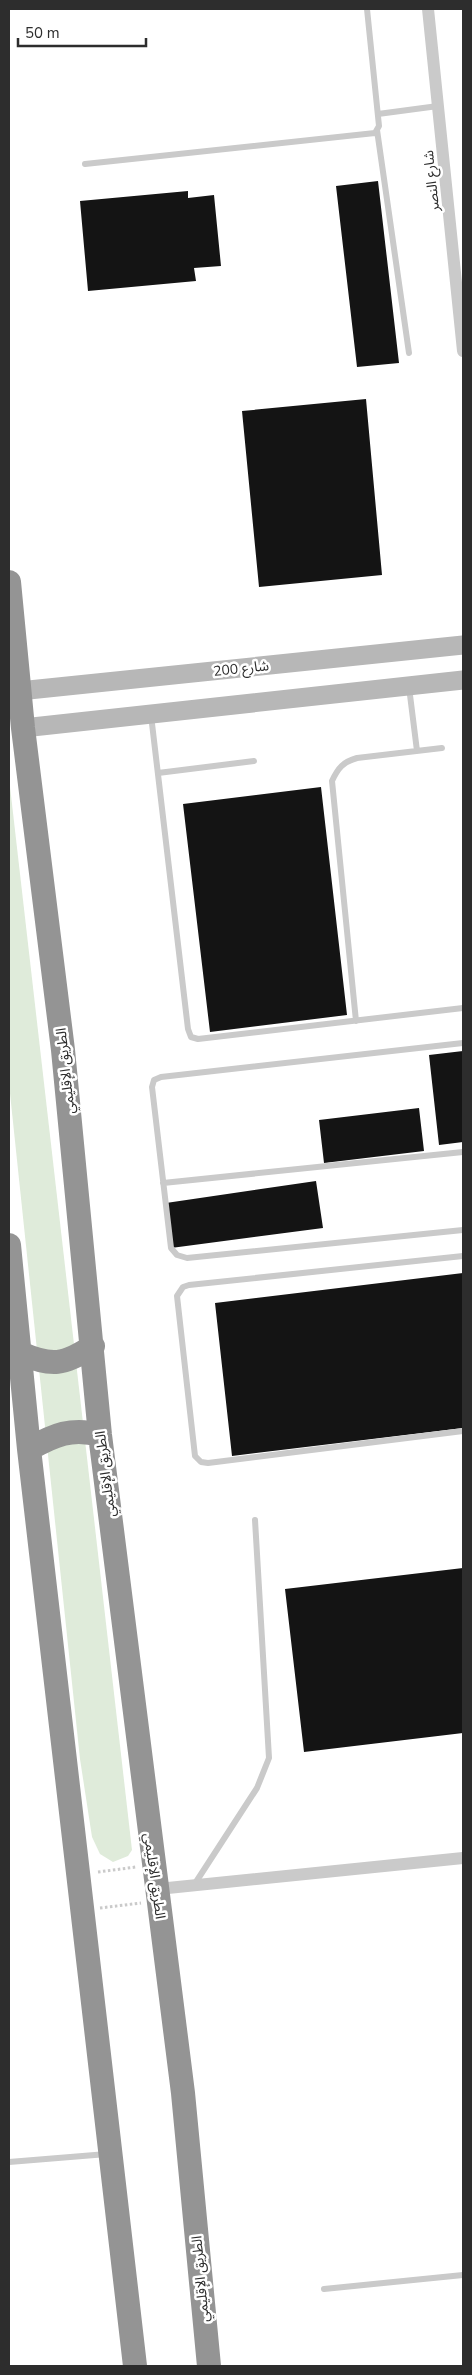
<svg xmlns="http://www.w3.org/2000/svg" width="472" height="2375" font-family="'Nunito Sans','Noto Sans Arabic',sans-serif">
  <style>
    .green { fill: #dfebda }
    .building { fill: #141414 }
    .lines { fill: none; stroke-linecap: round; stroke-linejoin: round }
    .path { stroke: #cacaca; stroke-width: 3; stroke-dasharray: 2.5 2.5; stroke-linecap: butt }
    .lane { stroke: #cacaca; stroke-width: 6 }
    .street { stroke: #cacaca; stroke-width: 12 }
    .secondary { stroke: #b7b7b7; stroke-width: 19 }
    .highway { stroke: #949494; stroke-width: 24 }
    .labels { text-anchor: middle; stroke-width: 5; stroke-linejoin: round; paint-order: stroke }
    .street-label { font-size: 14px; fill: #2d2d2d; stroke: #fff }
  </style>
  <rect width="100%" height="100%" fill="#fff"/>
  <!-- green -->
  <path class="green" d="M9,778L132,1850L128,1856L113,1862L100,1854L92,1837L80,1759L9,1084Z"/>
  <!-- building -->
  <path class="building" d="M378,181L399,363L357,367L336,186Z
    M188,191V198L214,195L221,266L194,268L196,281L88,291L80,201Z
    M366,399L382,575L259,587L242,411Z
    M321,787L347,1015L210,1032L183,804Z
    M463,1051V1142L439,1145L429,1055Z
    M419,1108L424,1151L324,1163L319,1120Z
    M316,1181L323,1228L171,1248L166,1203Z
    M463,1273V1428L232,1456L215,1303Z
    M463,1568V1733L304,1752L285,1589Z"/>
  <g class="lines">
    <!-- path -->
    <path class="path" d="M98,1872L136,1867
      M100,1908L141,1903"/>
    <!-- lane -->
    <path class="lane" d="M378,114L438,106
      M377,130L409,353
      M85,164L375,133L379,126L367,9
      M409,687L417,751
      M151,715L188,1029L191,1037L198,1039L463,1008
      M158,773L254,761
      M356,1021L332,781C338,768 343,762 357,758L442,748
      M463,1043L161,1077L154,1080L152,1087L171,1248L177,1255L187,1258L463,1230
      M163,1183L463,1152
      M463,1256L189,1285L183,1287L177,1296L195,1456L201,1462L208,1463L463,1431
      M194,1885L257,1788L269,1758L255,1520
      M9,2162L107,2154
      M324,2289L463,2275"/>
    <!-- street -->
    <path class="street" d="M428,9L463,351
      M158,1889L463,1858"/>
    <!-- secondary -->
    <path class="secondary" d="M19,691L463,645
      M23,728L463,680"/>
    <!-- highway -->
    <path class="highway" d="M9,582L23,728L63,1050L100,1435L183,2093L209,2366
      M9,1245L29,1449L135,2366
      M20,1353C52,1367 64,1365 93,1346
      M29,1449C54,1435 72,1427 100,1435"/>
  </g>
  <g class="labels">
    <!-- street labels -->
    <g class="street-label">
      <text transform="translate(431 181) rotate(-96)" y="5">شارع النصر</text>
      <text transform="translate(241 668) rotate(-6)" y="5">شارع 200</text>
      <text transform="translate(65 1071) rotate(-96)" y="5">الطريق الإقليمي</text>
      <text transform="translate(105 1474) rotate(-97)" y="5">الطريق الإقليمي</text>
      <text transform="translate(155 1876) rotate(82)" y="5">الطريق الإقليمي</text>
      <text transform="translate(200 2279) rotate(-95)" y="5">الطريق الإقليمي</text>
    </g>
  </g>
  <!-- border -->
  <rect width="472" height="2375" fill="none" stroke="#2d2d2d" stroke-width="20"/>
  <!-- scale -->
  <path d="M18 38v8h128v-8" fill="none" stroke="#2d2d2d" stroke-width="2.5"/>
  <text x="25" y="38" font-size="15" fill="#2d2d2d" stroke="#ffffff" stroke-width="4" paint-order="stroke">50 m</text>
</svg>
